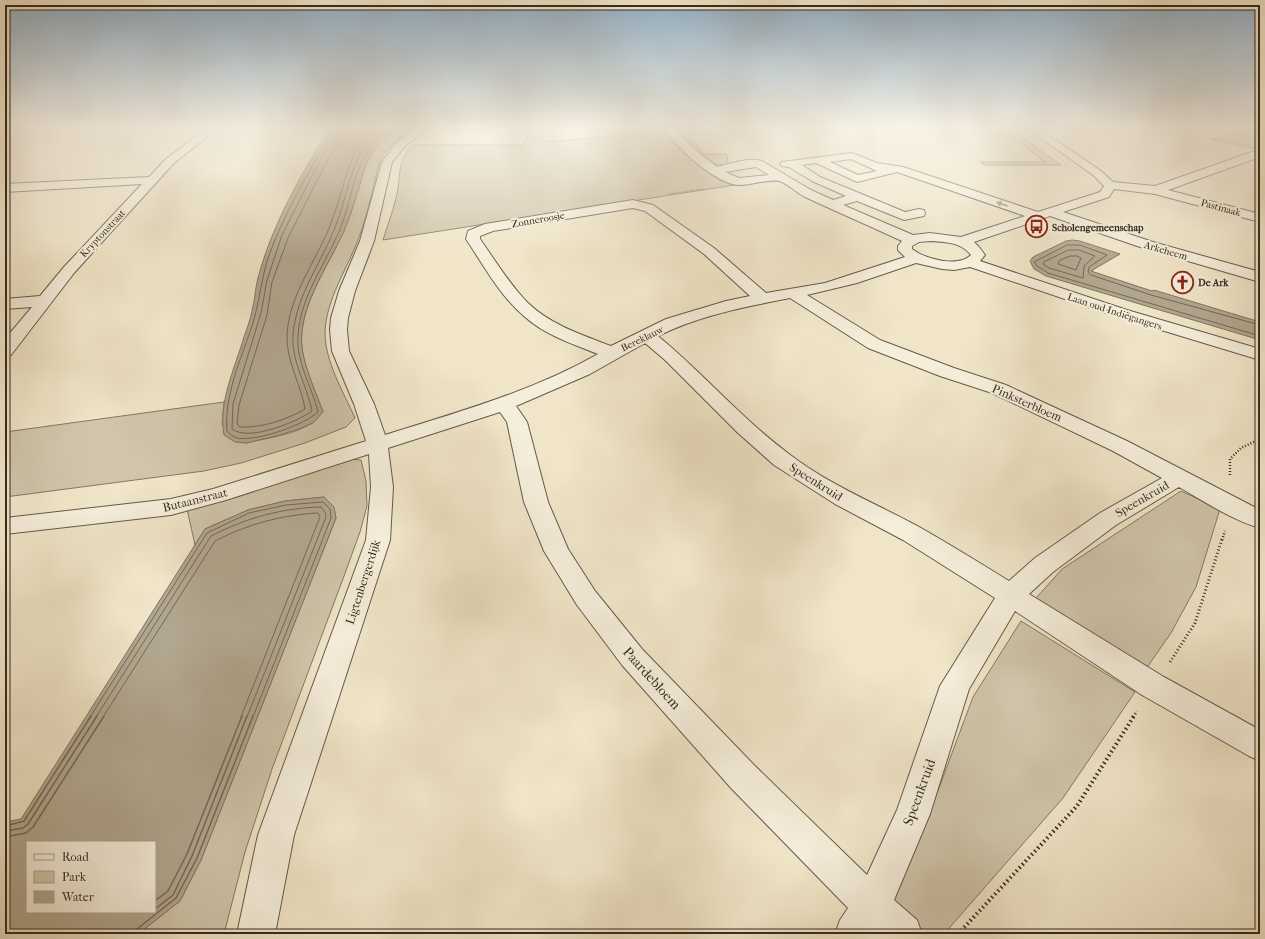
<svg xmlns="http://www.w3.org/2000/svg" width="1265" height="939" font-family="'IM FELL French Canon',serif">
  <style>
    .green { fill: #d0c5ab; stroke: #837865 }
    .water { fill: #b1a68f; stroke: #807562; fill-rule: evenodd }
    .lines { fill: none; stroke-linecap: round; stroke-linejoin: round }
    .shore-far1 { stroke: #746857; stroke-width: 1 }
    .shore { stroke: #746857; stroke-width: 1.5 }
    .minor-casing { stroke: #645a49; stroke-width: 2 }
    .path-far3 { stroke: #362b1f; stroke-width: 1; stroke-dasharray: 0.5 1; stroke-linecap: butt }
    .path-far2 { stroke: #362b1f; stroke-width: 2.5; stroke-dasharray: 1 2; stroke-linecap: butt }
    .path-far1 { stroke: #362b1f; stroke-width: 3; stroke-dasharray: 1 2.5; stroke-linecap: butt }
    .path { stroke: #362b1f; stroke-width: 4; stroke-dasharray: 1.5 3; stroke-linecap: butt }
    .minor { fill: #f5eedb; fill-rule: evenodd }
    .oneway { fill: #968c7d }
    .labels { text-anchor: middle; stroke-width: 4; stroke-linejoin: round; paint-order: stroke }
    .far-street-label { font-size: 10px; fill: #362b1f; stroke: #f5eedb }
    .far-poi-label { font-size: 10px; font-weight: bold; fill: #362b1f; stroke: #f5eedb; text-anchor: start }
    .street-label { font-size: 12px; fill: #362b1f; stroke: #f5eedb }
    .near-street-label { font-size: 14px; fill: #362b1f; stroke: #f5eedb }
  </style>
  <rect width="100%" height="100%" fill="#f0e5c8"/>
  <filter id="stains"><feTurbulence type="fractalNoise" baseFrequency=".005" numOctaves="4"/><feColorMatrix values="0 0 0 0 .2 0 0 0 0 .09 0 0 0 0 .02 0 0 0 .5 -.17"/></filter>
  <radialGradient id="worn" r=".72"><stop offset=".6" stop-color="#630" stop-opacity="0"/><stop offset="1" stop-color="#630" stop-opacity=".3"/></radialGradient>
  <!-- green -->
  <path class="green" d="M403,128H417C402,137 388,144 380,160C373,187 368,214 358,240C347,269 326,300 325,332C325,362 343,391 355,418L346,427L305,443L241,463L204,471L5,497V432L224,402L222,425L246,443C267,438 294,435 312,423C316,420 319,415 323,412C316,393 307,373 303,354C294,312 328,267 344,231C353,210 359,186 366,164C374,146 386,138 403,128Z
    M531,128H546L541,141C583,142 624,132 666,130L685,153L724,181L732,184H741L383,240C387,226 393,212 396,198C402,175 395,167 412,145H523Z
    M673,128H713L715,135H689L704,154H727L728,164L717,165L684,142Z
    M990,128H1009L1061,165H984L980,162H1045L1020,142L999,135Z
    M1243,128H1260V148L1257,149L1213,139L1223,137L1222,134L1249,131Z
    M348,459L361,460L366,481L367,506L360,532L344,576L272,769L245,852L224,934H138L180,901L201,860L336,518L324,497L285,501L248,510L205,529L195,545L187,509Z
    M1181,491L1220,509L1196,587L1171,633L1143,673L1029,606L1062,569Z
    M1021,621L1135,692L1063,798L944,934H914L888,910L921,836L973,697Z"/>
  <!-- water -->
  <path class="water" d="M330,128H403C386,138 374,146 366,164C359,186 353,210 344,231C328,267 294,312 303,354C307,373 316,393 323,412L313,423L299,429L276,436L246,443L235,442L224,435C218,402 235,368 244,337C247,329 250,320 252,311C255,300 255,289 258,278C272,225 301,174 330,128Z
    M1072,240L1080,241L1120,254L1091,271L1152,291L1154,290L1260,322V340L1046,276L1034,269L1030,261L1033,257L1066,241Z
    M324,497L334,507L336,518L201,860L180,901L138,934H5V822L21,819L205,529L248,510L285,501ZM27,842H155V912H27Z"/>
  <g class="lines">
    <!-- shore-far1 -->
    <path class="shore-far1" d="M333,128V131C308,172 283,215 267,261C261,282 259,304 252,326C241,359 224,395 227,431C230,434 233,437 237,438C256,442 304,425 318,412C312,387 296,362 298,336C300,296 326,264 340,229C351,202 353,173 369,149C376,139 385,134 395,128
      M339,128L337,134L320,160L282,235L267,280L261,313L233,404L232,429C248,442 297,422 312,411C307,385 291,361 293,335C296,295 322,262 336,225C346,200 349,171 364,148C369,139 377,133 386,128
      M345,128L343,135L326,163L288,238L272,282L267,315L239,405L237,424L240,427C262,428 286,420 305,409C301,384 286,361 287,335C289,294 317,261 331,223C341,198 345,172 357,148C361,140 368,134 375,128
      M1069,250H1079L1095,256L1084,266L1083,278L1049,268L1043,264L1044,262Z
      M1070,256H1077L1081,258L1076,270L1058,264L1059,261Z
      M1260,325L1151,295L1091,275L1088,272L1089,267L1107,255L1080,245H1067L1034,262L1037,266L1048,273L1260,336
      M90,717L207,533L249,513L286,505L323,502L330,509L331,518L253,717
      M96,717L211,536C246,518 282,508 321,507L325,512L326,517L247,717
      M103,717L215,541C248,524 281,515 318,513L320,517L241,717"/>
    <!-- shore -->
    <path class="shore" d="M5,826L24,821L91,716
      M5,831L23,828L28,824L97,716
      M5,837L26,833L33,827L104,716
      M155,901L168,891L187,854L242,716
      M155,909L173,895L192,856L247,716
      M136,934L137,929L176,898L197,858L253,716"/>
    <defs>
      <path id="minor" d="M207,128H218L174,163L74,273L11,355L5,356V339L32,307L5,309V299L40,296L64,267L142,184L5,192V184L149,177L166,159Z
        M417,128H428L406,145L392,162L374,241L355,291L348,318L347,330L349,351L374,404L385,435C458,412 531,392 598,354C573,344 545,335 525,317C500,296 484,266 466,239L468,231L485,224L633,200L653,205L714,248L766,293L825,283L905,257L898,250V246L902,241C870,226 837,212 805,197C797,193 787,183 779,181C771,179 749,185 740,185C718,186 674,146 664,128H674L694,149L717,167C730,164 748,157 762,161L811,190L833,200L846,196L812,181L789,167L782,166L780,164L782,162L852,153L877,163L903,167L1038,212L1100,192L1104,186L1093,175L1027,128H1038L1101,171L1113,182L1155,186L1252,152L1260,151V157L1168,190L1260,214V222L1155,194L1114,189L1109,197L1063,212L1153,242L1260,272V282L1143,248L1050,216L974,242L979,247L985,255L980,261L1127,310L1260,349V360L1115,316L970,267L954,270L942,269L916,263L857,283L807,295L880,340L954,368L1006,385L1127,441L1260,510V528C1232,520 1205,502 1179,487L1116,525L1053,572L1029,594L1164,677L1260,730V761L1249,756L1142,695L1015,611L969,689L930,814L894,900L917,920L922,934H835L840,920L848,908L731,788L622,665L577,605L544,551L524,502L507,422L500,412L388,448L393,487L390,540L294,835L275,934H237L258,835L366,540L371,487L369,454L226,500L171,515L5,534V518L171,499L213,489L366,441L354,404L332,351L330,330L331,318L339,291L360,241L382,162L395,144ZM851,159L877,171L858,175L830,162ZM816,163L857,182L897,172L1025,216L961,237L930,233L913,235L843,205L857,201L904,220L924,216L925,213L924,210L919,209L905,212L820,177L802,165ZM756,167L769,175L739,178L725,172ZM633,208L645,211L704,254L750,296L726,301L666,319L611,346C582,335 551,325 528,303C509,284 495,260 480,239V236L493,231ZM930,241C945,242 961,242 971,255C958,268 925,259 912,249V246L919,242ZM790,298L868,348L940,376L992,393L1113,451L1162,478L1100,513L1035,558L1009,581C980,563 951,545 921,528C877,504 829,485 789,454C742,419 704,374 658,336C700,315 745,307 790,298ZM645,343L665,360L737,432L774,465L835,504L903,540L995,598L940,686L897,810L867,875L755,766L642,649L595,591L568,549L548,502L527,422L516,406L590,374Z"/>
    </defs>
    <!-- minor casing -->
    <use href="#minor" class="minor-casing"/>
    <!-- path-far3 -->
    <path class="path-far3" d="M826,128L840,138
      M1167,128L1226,143
      M668,194L704,189"/>
    <!-- path-far2 -->
    <path class="path-far2" d="M1230,475V459L1241,448L1260,439
      M1222,540L1225,531"/>
    <!-- path-far1 -->
    <path class="path-far1" d="M1170,662L1195,623L1222,539
      M1133,717L1137,711"/>
    <!-- path -->
    <path class="path" d="M958,934L1077,806L1134,716"/>
    <!-- minor -->
    <use href="#minor" class="minor"/>
  </g>
  <!-- one-way arrows -->
  <defs><path id="oneway-solid" d="M-6-.8H1V-3.2L6.5 0L1 3.2V.8H-6Z"/></defs>
  <use class="oneway" href="#oneway-solid" transform="translate(1002 204) rotate(-161)"/>
  <!-- sky -->
  <linearGradient id="sky" x2="0" y2="1"><stop stop-color="#92aec4"/><stop offset="0.49" stop-color="#f8f3e6"/><stop offset="1" stop-color="#f8f3e6" stop-opacity="0"/></linearGradient>
  <rect width="1265" height="259" fill="url(#sky)"/>
  <!-- icons -->
  <defs>
    <symbol id="bus-ring" viewBox="-11 -11 22 22"><circle r="9.5" fill="#f5eedb" stroke="#8f2418" stroke-width="1.5"/><path d="M-5-6H5V4H4V6H2V4H-2V6H-4V4H-5ZM-3.5-4V0h7V-4ZM-3.5 1.2v1.5H-2V1.2ZM2 1.2v1.5H3.5V1.2Z" fill="#8f2418"/></symbol>
    <symbol id="church-ring" viewBox="-11 -11 22 22"><circle r="9.5" fill="#f5eedb" stroke="#8f2418" stroke-width="1.5"/><path d="M-1.2-6h2.4v3.5h3.3v2.4h-3.3V6h-2.4V-.1h-3.3v-2.4h3.3Z" fill="#8f2418"/></symbol>
  </defs>
  <g fill-rule="evenodd">
    <use href="#bus-ring" x="1024" y="214" width="25" height="25"/>
    <use href="#church-ring" x="1170" y="270" width="25" height="25"/>
  </g>
  <g class="labels">
    <!-- far-street labels -->
    <g class="far-street-label">
      <text transform="translate(1221 207) rotate(15)" y="4">Pastinaak</text>
      <text transform="translate(538 219) rotate(-10)" y="4">Zonneroosje</text>
      <text transform="translate(102 233) rotate(-47)" y="4">Kryptonstraat</text>
      <text transform="translate(1166 250) rotate(16)" y="4">Arkeheem</text>
      <text transform="translate(1115 311) rotate(18)" y="4">Laan oud-Indiëgangers</text>
      <text transform="translate(642 338) rotate(-26)" y="4">Bereklauw</text>
    </g>
    <!-- far-poi labels -->
    <g class="far-poi-label">
      <text x="1052" y="231">Scholengemeenschap</text>
      <text x="1198" y="286">De Ark</text>
    </g>
    <!-- street labels -->
    <g class="street-label">
      <text transform="translate(1027 403) rotate(24)" y="4">Pinksterbloem</text>
      <text transform="translate(816 482) rotate(32)" y="4">Speenkruid</text>
      <text transform="translate(1142 499) rotate(-30)" y="4">Speenkruid</text>
      <text transform="translate(195 500) rotate(-14)" y="4">Butaanstraat</text>
      <text transform="translate(363 582) rotate(-72)" y="4">Ligtenbergerdijk</text>
    </g>
    <!-- near-street labels -->
    <g class="near-street-label">
      <text transform="translate(652 678) rotate(48)" y="5">Paardebloem</text>
      <text transform="translate(919 792) rotate(-70)" y="5">Speenkruid</text>
    </g>
  </g>
  <!-- margin -->
  <rect width="1265" height="939" fill="none" stroke="#f0e5c8" stroke-width="20"/>
  <rect x="6" y="6" width="1253" height="927" fill="none" stroke="#362b1f" stroke-width="2"/>
  <rect x="10" y="10" width="1245" height="919" fill="none" stroke="#362b1f"/>
  <!-- legend -->
  <rect x="26" y="841" width="130" height="72" fill="#f5eedb" stroke="#a9a090"/>
  <rect x="34" y="854" width="20" height="6" fill="#f5eedb" stroke="#a9a090"/>
  <text x="62" y="861" font-size="12" fill="#362b1f">Road</text>
  <rect x="34" y="871" width="20" height="12" fill="#d0c5ab" stroke="#a9a090"/>
  <text x="62" y="881" font-size="12" fill="#362b1f">Park</text>
  <rect x="34" y="891" width="20" height="12" fill="#b1a68f" stroke="#a9a090"/>
  <text x="62" y="901" font-size="12" fill="#362b1f">Water</text>
  <rect width="100%" height="100%" filter="url(#stains)"/>
  <rect width="100%" height="100%" fill="url(#worn)"/>
</svg>
